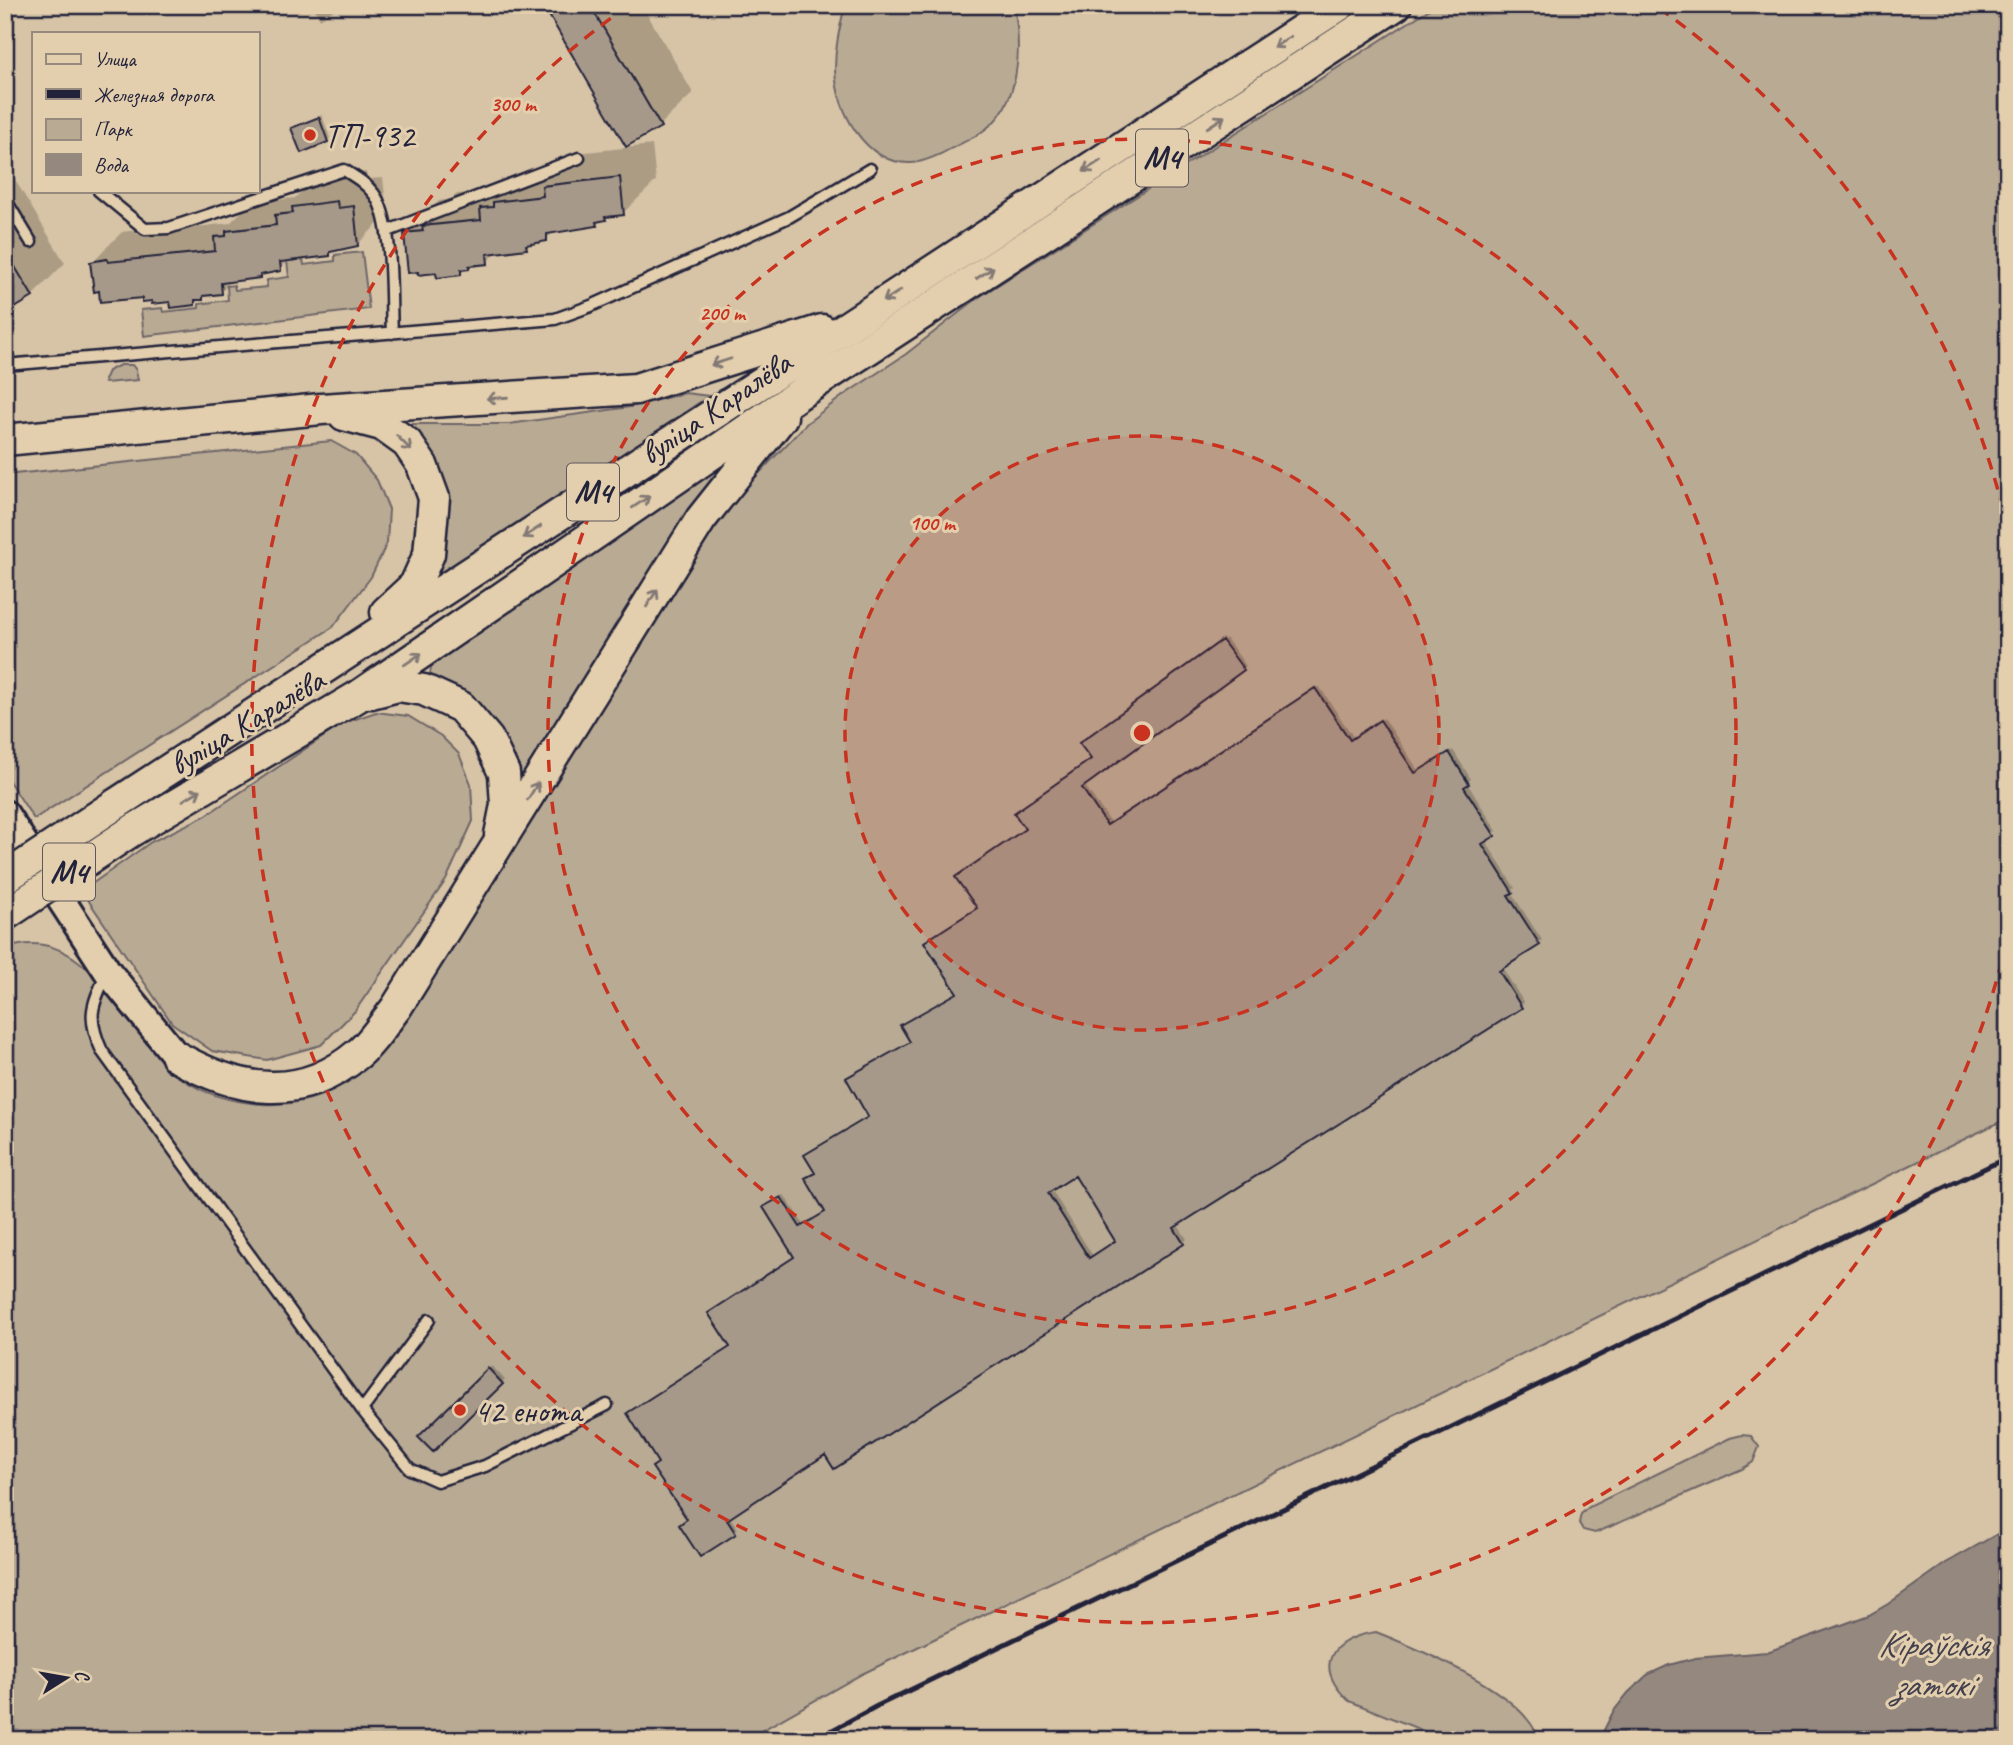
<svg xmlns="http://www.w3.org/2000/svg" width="2013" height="1745" font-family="Caveat,sans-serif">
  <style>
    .green { fill: #b9aa94; stroke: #6e6668; stroke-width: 2 }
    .water { fill: #95887f; stroke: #675f64; stroke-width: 2 }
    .shadow { fill: #0003; fill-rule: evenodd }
    .building { fill: #a7998a; stroke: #22223b; stroke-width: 2; fill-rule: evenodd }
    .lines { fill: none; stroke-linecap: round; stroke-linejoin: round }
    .lane-casing { stroke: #22223b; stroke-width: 15 }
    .secondary-casing { stroke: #22223b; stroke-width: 32 }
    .primary-casing { stroke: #22223b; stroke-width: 35 }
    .lane { stroke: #e3cfad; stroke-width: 10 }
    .secondary { stroke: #e3cfad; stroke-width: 26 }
    .primary { stroke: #e3cfad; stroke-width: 30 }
    .rail { stroke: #22223b; stroke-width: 5 }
    .primary-bridge-casing { stroke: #22223b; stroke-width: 35; stroke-linecap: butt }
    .primary-bridge { stroke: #e3cfad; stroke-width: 30 }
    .oneway { stroke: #827874 }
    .ring { fill: none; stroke: #c8321e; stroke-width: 3.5; stroke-dasharray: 12 9 }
    .poi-dot { fill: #c8321e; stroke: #e3cfad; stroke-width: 2.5 }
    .labels { text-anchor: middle; stroke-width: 6; stroke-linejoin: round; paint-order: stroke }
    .shield { fill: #e3cfad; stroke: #5c565d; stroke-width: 2 }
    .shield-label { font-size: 32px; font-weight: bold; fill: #22223b }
    .poi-label { font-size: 33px; fill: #22223b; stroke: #e3cfad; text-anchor: start }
    .street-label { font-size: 33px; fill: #22223b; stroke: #e3cfad }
    .water-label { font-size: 35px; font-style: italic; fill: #44414f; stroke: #e3cfad }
    .centre { fill: #c8321e; stroke: #e3cfad; stroke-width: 3.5 }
    .ring-label { font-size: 21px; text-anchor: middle; font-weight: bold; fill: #c8321e; stroke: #e3cfad; stroke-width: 6; stroke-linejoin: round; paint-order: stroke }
  </style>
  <rect width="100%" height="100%" fill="#d7c4a6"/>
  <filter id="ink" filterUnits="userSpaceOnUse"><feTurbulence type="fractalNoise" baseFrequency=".0143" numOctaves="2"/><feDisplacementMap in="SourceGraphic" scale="14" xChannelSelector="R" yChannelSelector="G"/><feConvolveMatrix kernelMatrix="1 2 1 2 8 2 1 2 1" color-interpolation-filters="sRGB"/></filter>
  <g filter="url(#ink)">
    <!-- green -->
    <path class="green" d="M845,5H1014C1020,39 1021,79 1003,110C992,129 971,139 952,148C942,154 924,162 912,163C865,165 836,110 835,69C835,46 840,27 845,5Z
      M1436,5H2008V1118L862,1674L745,1740H5V949C91,918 127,1039 181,1078C205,1095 232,1102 261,1104C339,1108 362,1069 405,1013L718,523L745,488L807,423L844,395L906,354L979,297Z
      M362,252L369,309L144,336L141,310L162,308L163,312L199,308V304L228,300L227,286L234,285L235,290L267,287V280L289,277L287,261L303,259L304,265L335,261V255Z
      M120,365H132L136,370L138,380L105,383L104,380L108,371Z
      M685,393L709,396L439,578L447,524L445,487L398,424H509L630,407Z
      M331,441L356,455L377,480L389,509L387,543L371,577L333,627L34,819L5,775V475Z
      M728,459L515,787L429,679L433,658Z
      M376,712L408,716L441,736L459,754L471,784L473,821L446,880L355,1011L321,1045L267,1060L212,1051L172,1023L82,891L151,842L205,816L344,723Z
      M1742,1435L1751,1436L1759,1447L1753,1462L1742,1469L1607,1528L1595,1533L1583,1530L1579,1523L1581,1514L1589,1507L1730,1438Z
      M1376,1632C1419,1649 1526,1693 1539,1740H1446L1349,1701C1312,1666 1331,1638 1376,1632Z"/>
    <!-- water -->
    <path class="water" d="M2008,1528V1740H1599L1613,1712L1628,1693L1647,1675L1669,1665L1695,1658L1767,1652L1869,1615L1888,1604L1946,1563Z"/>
    <!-- shadow -->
    <path class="shadow" d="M312,5H341L320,19Z
      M545,5H642L693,93L660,125L627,145Z
      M322,115L330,138L327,141L293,128Z
      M652,145L656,181L623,213L608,215L596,225L555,231L546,239L531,242L526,247L499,250L487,262L472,264L461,273L438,271L406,233L439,201L451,199L457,194L501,190L515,176L522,175L528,170L564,165L576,153Z
      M5,163L65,263L32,296L5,312Z
      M366,172L367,179L383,178L387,214L358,244L335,249L329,255L290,259L280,269L264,272L259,277L234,279L221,292L206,294L195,303L154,299L143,296L92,262L122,232L136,230L137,234L230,223L245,208H252L257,202L295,198L307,186L317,185L324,178Z
      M1226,638L1246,666L1084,784L1111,823L1319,686L1354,738L1384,718L1419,771L1453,750L1471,779L1467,783L1497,831L1485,840L1515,888L1511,892L1542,940L1502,967L1524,1003L1177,1224L1187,1239L1183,1243L835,1467L826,1453L729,1516L738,1529L735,1533L688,1519L660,1463L629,1413L732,1347L710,1313L796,1256L769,1204L784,1195L804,1225L827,1211L811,1175L817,1172L810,1152L869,1116L848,1078L911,1041L902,1025L959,992L979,907L1027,828L1093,759L1085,740ZM1076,1173L1117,1240L1093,1256L1051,1189Z
      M492,1366L505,1380L433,1450L420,1437Z"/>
    <!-- building -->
    <path class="building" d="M543,5H590L661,127L626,147Z
      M319,117L328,142L301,153L291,128Z
      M620,177L624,215L605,217L606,220L596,222L597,226L547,234V241L526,245L527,249L487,254L488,264L469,266V269L461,270V275L437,278L436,273L418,275V272L408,273L404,233L423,231L422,226L481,220L480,208L493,207V202L543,196L542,186Z
      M337,201L338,208L354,206L358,246L330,252V256L280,262L281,271L260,275V278L221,283L222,294L203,296V300H195V305L171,308L170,302L152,304V301L142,302V298L100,302L99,291L94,292L90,262L107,259L108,262L215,251L214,237L226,236V231L276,225L275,215L293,213L292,207Z
      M5,250L33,297L5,314Z
      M1222,640L1244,670L1082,788L1107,825L1315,688L1350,740L1380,720L1415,773L1449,752L1469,784L1464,787L1495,836L1482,844L1513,893L1508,895L1540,945L1499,971L1522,1008L1174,1228L1184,1244L834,1469L825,1455L727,1520L736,1534L700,1557L679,1525L687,1519L652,1467L658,1463L627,1413L730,1347L708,1313L794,1257L763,1207L781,1197L800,1227L825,1212L805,1178L815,1173L804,1155L868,1117L846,1078L910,1042L900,1025L957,993L924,942L977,908L955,877L1025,829L1014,813L1091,759L1079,743ZM1075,1176L1115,1241L1089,1258L1048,1193Z
      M488,1368L503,1384L433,1452L418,1437Z"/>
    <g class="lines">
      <defs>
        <path id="lane" d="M99,191L145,229L169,228L344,170C355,177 366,183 374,194C394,220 390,298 392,333
          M5,199L31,242
          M388,231L579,158
          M5,365L555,319L591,306L789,217L870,169
          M106,975C91,1007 87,1018 102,1051L362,1410L410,1469L437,1481L485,1466L607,1405
          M362,1410L429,1320"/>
        <path id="secondary" d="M5,814L108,972L177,1057"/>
        <path id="primary" d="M344,415L382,425L407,443L422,465L434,498L429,554L415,585L386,612
          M5,440L321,409L636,389L822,330
          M371,693L398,686L424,690L461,707L488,739L504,773L506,805L500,835
          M116,804L1340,5
          M133,830L357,697L802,392L1396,5
          M177,1057C239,1092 300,1103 358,1054C373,1042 384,1023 396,1008L701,519L782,417"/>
      </defs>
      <!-- lane casing -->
      <use href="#lane" class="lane-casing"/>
      <!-- secondary casing -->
      <use href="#secondary" class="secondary-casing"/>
      <!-- primary casing -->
      <use href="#primary" class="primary-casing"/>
      <!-- lane -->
      <use href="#lane" class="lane"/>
      <!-- secondary -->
      <use href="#secondary" class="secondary"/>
      <!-- primary -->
      <use href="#primary" class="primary"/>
      <!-- rail -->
      <path class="rail" d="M814,1740L877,1706L2008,1157"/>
      <defs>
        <path id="primary-bridge" d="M5,878L116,804
          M5,915L133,830"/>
      </defs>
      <!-- primary-bridge casing -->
      <use href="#primary-bridge" class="primary-bridge-casing"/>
      <!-- primary-bridge -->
      <use href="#primary-bridge" class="primary-bridge"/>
    </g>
    <!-- one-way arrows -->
    <defs><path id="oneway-shaft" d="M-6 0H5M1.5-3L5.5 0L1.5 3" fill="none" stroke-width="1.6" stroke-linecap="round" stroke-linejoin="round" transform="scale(1.75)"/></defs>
    <g class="oneway">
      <use href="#oneway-shaft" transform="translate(1282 42) rotate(147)"/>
      <use href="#oneway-shaft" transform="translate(1216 122) rotate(-33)"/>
      <use href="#oneway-shaft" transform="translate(1092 166) rotate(147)"/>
      <use href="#oneway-shaft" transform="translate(985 273) rotate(-33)"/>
      <use href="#oneway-shaft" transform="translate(892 296) rotate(147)"/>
      <use href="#oneway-shaft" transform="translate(721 362) rotate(162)"/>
      <use href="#oneway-shaft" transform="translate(497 398) rotate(176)"/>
      <use href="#oneway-shaft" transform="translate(404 443) rotate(45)"/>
      <use href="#oneway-shaft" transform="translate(641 502) rotate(-34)"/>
      <use href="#oneway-shaft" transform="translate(532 532) rotate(147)"/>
      <use href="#oneway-shaft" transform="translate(652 598) rotate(-58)"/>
      <use href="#oneway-shaft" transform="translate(413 659) rotate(-34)"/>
      <use href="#oneway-shaft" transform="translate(533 791) rotate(-58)"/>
      <use href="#oneway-shaft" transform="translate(192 795) rotate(-31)"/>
    </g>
  </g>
  <!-- distance rings -->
  <circle cx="1142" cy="733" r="297" fill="#c8321e" fill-opacity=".12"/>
  <g class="ring">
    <circle cx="1142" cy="733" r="297"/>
    <circle cx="1142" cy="733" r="594"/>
    <path d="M2007 941A890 890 0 1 1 625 8M1659 8A890 890 0 0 1 2007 525"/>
  </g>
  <!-- markers -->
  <g class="poi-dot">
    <circle cx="310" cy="135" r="7"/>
    <circle cx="460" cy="1410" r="7"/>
  </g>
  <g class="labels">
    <!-- shield labels -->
    <g class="shield">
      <rect x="1136" y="129.5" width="52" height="57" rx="5"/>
      <rect x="567" y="463.5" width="52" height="57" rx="5"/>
      <rect x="43" y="843.5" width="52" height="57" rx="5"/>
    </g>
    <g class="shield-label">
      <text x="1162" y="169">М4</text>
      <text x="593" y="503">М4</text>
      <text x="69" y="883">М4</text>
    </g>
    <!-- poi labels -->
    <g class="poi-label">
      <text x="324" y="147">ТП-932</text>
      <text x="474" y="1422">42 енота</text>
    </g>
    <!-- street labels -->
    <g class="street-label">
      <text transform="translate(715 407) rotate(-34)" y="12">вуліца Каралёва</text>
      <text transform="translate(246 721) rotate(-31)" y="12">вуліца Каралёва</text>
    </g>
    <!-- water labels -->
    <g class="water-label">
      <text x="1933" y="1656">Кіраўскія<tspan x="1933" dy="40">затокі</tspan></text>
    </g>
  </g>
  <circle cx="1142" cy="733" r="10" class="centre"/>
  <g class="ring-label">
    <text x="513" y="111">300 m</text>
    <text x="722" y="320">200 m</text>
    <text x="932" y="530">100 m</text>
  </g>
  <!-- margin -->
  <rect width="2013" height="1745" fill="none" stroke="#e3cfad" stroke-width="28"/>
  <rect x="14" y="14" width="1985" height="1717" fill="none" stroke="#22223b" stroke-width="2.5" filter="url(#ink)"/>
  <!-- legend -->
  <rect x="32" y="32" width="228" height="161" fill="#e3cfad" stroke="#968a7f" stroke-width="2"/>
  <rect x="46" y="54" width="35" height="10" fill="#e3cfad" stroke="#968a7f" stroke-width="2"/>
  <text x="94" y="66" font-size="21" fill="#22223b">Улица</text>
  <rect x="46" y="89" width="35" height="10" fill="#22223b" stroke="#968a7f" stroke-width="2"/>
  <text x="94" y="102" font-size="21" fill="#22223b">Железная дорога</text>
  <rect x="46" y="119" width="35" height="21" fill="#b9aa94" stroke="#968a7f" stroke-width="2"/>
  <text x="94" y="136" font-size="21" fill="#22223b">Парк</text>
  <rect x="46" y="154" width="35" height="21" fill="#95887f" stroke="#968a7f" stroke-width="2"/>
  <text x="94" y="172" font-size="21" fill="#22223b">Вода</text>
  <!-- north arrow -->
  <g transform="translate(66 1678) rotate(79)" stroke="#e3cfad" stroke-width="5" paint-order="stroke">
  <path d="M0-5L12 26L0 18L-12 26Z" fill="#22223b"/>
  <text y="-10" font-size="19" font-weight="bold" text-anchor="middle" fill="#22223b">С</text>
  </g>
</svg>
